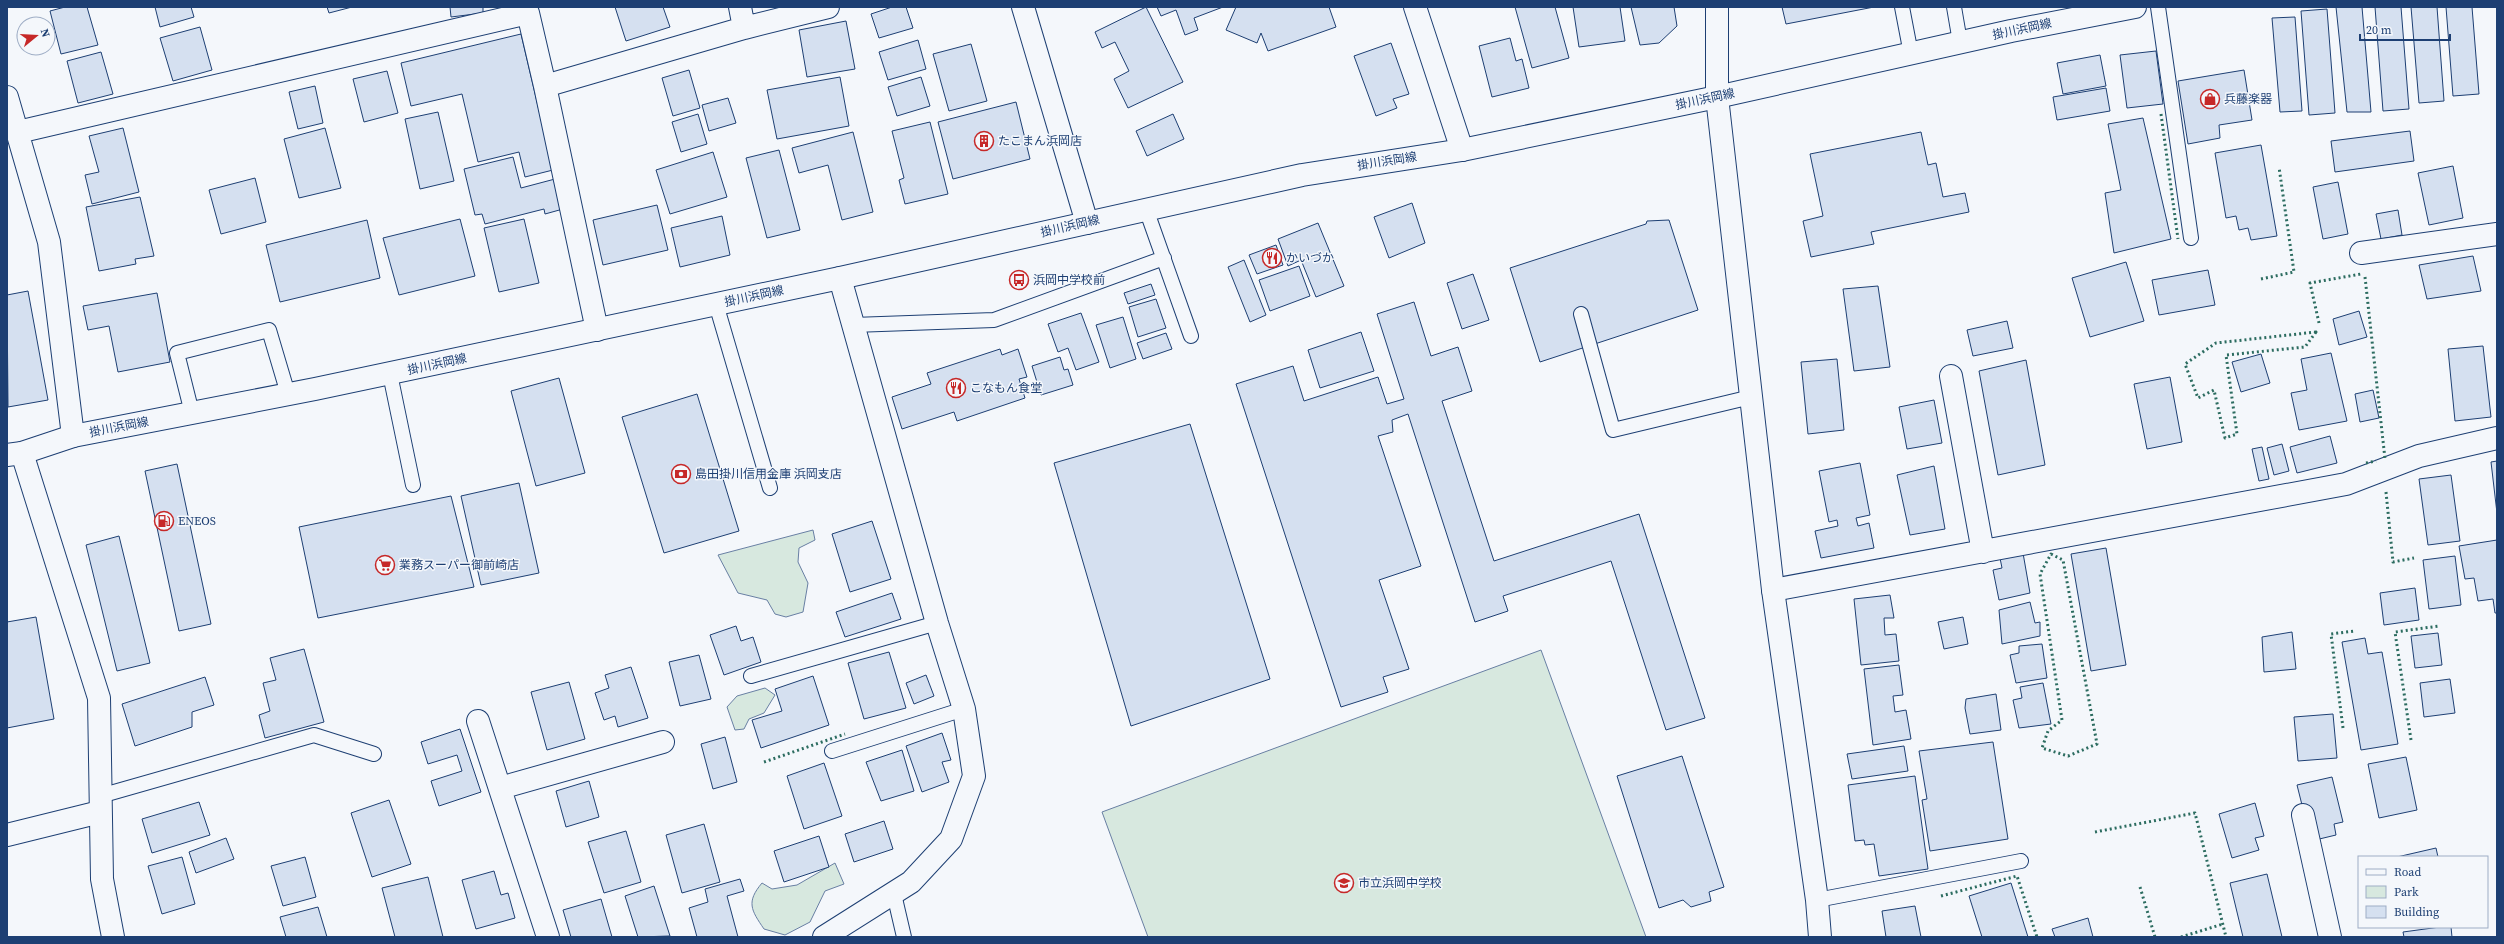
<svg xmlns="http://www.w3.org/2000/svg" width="2504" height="944" font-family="'Source Serif 4','Noto Sans JP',serif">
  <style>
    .green { fill: #d7e8df; stroke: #687fa3 }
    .building { fill: #d5e0f0; stroke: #1d3f73 }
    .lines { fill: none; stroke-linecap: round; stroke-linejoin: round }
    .lane-casing { stroke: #1d3f73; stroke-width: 16 }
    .street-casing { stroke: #1d3f73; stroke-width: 24 }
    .secondary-casing { stroke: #1d3f73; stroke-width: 24 }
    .primary-casing { stroke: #1d3f73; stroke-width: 24 }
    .lane { stroke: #f4f7fb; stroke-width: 14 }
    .street { stroke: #f4f7fb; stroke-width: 22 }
    .secondary { stroke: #f4f7fb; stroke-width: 22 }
    .primary { stroke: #f4f7fb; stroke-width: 22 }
    .hedge { stroke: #2c6c60; stroke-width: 3; stroke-dasharray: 2 3; stroke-linecap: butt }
    .labels { text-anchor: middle; stroke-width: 3; stroke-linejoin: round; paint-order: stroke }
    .street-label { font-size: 12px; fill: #1d3f73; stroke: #f4f7fb }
    .poi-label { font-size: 12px; fill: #1d3f73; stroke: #f4f7fb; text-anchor: start }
  </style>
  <rect width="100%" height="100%" fill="#f4f7fb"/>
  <!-- green -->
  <path class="green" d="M813,530L815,540L799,548L798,562L808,583L803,612L786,617L775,614L767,600L738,593L718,555Z
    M1541,650L1646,937H1148L1102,812Z
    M765,688L775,695L764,713L749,719L744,729L735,730L727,707L737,696Z
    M835,863L844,884L825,891L810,922L785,935L764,929C751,910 746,902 762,883L772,889L797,885Z"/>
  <!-- building -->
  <path class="building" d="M65,7H87L98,45L61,54L50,11Z
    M155,7H191L194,17L160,27Z
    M327,7H352L329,13Z
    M450,7H483V13L451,17Z
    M615,7H663L670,27L626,41Z
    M892,7H906L913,28L879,38L871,14Z
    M1146,7L1183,82L1128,108L1114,79L1129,71L1115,42L1102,48L1095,32Z
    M1157,7H1223L1194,18L1198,30L1185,35L1176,10L1161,16Z
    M1236,7H1329L1336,27L1268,51L1261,33L1257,43L1226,30Z
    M1515,7H1555L1569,58L1532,68Z
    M1573,7H1620L1625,41L1579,47Z
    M1631,7H1674L1677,26L1659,43L1640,45Z
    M1782,7H1874L1786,24Z
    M2336,7H2362L2371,112H2347Z
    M2375,7H2401L2409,109L2383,111Z
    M2411,7H2437L2444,101L2419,103Z
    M2446,7H2472L2479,94L2453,96Z
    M2327,9L2335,113L2309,115L2301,11Z
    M2295,17L2302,111L2280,112L2272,18Z
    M846,21L855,69L807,77L799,30Z
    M200,27L212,70L173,81L160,38Z
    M521,34L553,170L525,177L519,152L478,162L462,94L411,106L401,63Z
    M1510,38L1516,61L1522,59L1529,88L1492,97L1479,46Z
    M918,40L926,69L888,80L879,52Z
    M1391,43L1409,94L1393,99L1397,108L1376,116L1354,56Z
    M971,44L987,101L949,111L933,54Z
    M2156,51L2163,104L2127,108L2120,55Z
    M101,52L113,94L78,103L67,61Z
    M2100,55L2106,86L2063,94L2057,63Z
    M689,70L700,108L673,116L662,78Z
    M2244,70L2252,120L2219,125L2220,138L2188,144L2178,81Z
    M387,71L398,113L364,122L353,79Z
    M840,77L849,126L777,139L767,90Z
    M921,77L930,106L897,116L888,87Z
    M315,86L323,123L298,129L289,92Z
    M2106,88L2110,111L2057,120L2053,97Z
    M728,98L736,123L709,131L702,105Z
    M1016,102L1030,159L953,179L938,122Z
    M438,112L454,181L420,189L405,119Z
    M698,114L707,144L681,152L672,122Z
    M1173,114L1184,139L1147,156L1136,131Z
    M2143,118L2171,239L2114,253L2105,193L2121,190L2108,124Z
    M930,122L948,194L905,204L899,180L904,178L892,131Z
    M123,128L139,192L92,204L85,175L99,172L89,136Z
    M325,128L341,188L299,198L284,139Z
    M2410,131L2414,161L2335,172L2331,141Z
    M853,132L873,212L842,220L828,165L799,173L792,148Z
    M1921,132L1928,165L1936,163L1943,197L1965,193L1969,212L1871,232L1874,244L1811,257L1803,221L1823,216L1810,154Z
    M2261,145L2277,236L2251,240L2248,228L2239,230L2236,216L2226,218L2215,153Z
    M779,150L800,230L767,238L746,158Z
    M713,152L727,197L670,214L656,170Z
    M513,157L521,188L555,179L563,209L545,214L544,209L485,224L482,214L475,215L464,169Z
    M2453,166L2463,218L2429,225L2418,173Z
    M255,178L266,222L221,234L209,190Z
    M2338,182L2348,234L2323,239L2313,187Z
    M140,197L154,256L135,259L136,264L99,271L86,207Z
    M1412,203L1425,243L1389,258L1374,217Z
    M657,205L668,250L603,265L593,220Z
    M2398,210L2402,235L2381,239L2376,214Z
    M722,216L730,255L680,267L671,228Z
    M460,219L475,276L399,295L383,238Z
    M524,219L539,283L499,292L484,228Z
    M367,220L380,278L280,302L266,245Z
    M1669,220L1698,310L1540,362L1510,268L1646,224L1647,221Z
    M1318,223L1344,286L1316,297L1301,260L1288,266L1278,239Z
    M1276,245L1283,265L1257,274L1249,255Z
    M2473,256L2481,291L2427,299L2419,265Z
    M1244,260L1266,315L1250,322L1228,267Z
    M2126,262L2144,321L2090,337L2072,278Z
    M1299,266L1310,296L1270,311L1259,280Z
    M2208,270L2215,305L2159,315L2152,280Z
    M1473,274L1489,320L1462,329L1447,283Z
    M1151,284L1155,295L1128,304L1124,293Z
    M1878,286L1890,367L1854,371L1843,289Z
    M28,291L48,400L8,407L7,295Z
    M157,293L170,362L118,372L109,326L88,330L83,306Z
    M1156,299L1166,328L1138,337L1129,307Z
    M1414,302L1431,356L1458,347L1472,391L1442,401L1494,561L1639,514L1705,718L1666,730L1611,561L1503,596L1508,611L1475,622L1408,414L1392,420L1393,432L1378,436L1421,566L1379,580L1409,669L1383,677L1388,692L1341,707L1236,384L1293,366L1304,401L1378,377L1387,404L1404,399L1377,314Z
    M2359,311L2367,337L2339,345L2333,319Z
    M1081,313L1099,362L1076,370L1068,348L1058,352L1048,324Z
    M1123,317L1136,359L1110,368L1096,325Z
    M2007,321L2013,348L1973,356L1967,330Z
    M1361,332L1374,371L1320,388L1308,350Z
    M1166,333L1172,349L1143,359L1137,343Z
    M2483,346L2491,417L2455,421L2448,349Z
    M1000,349L1002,355L1018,349L1027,377L1019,379L1025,398L957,421L954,412L902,429L892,397L931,384L927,373Z
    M2331,353L2347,421L2299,430L2291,393L2307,390L2301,359Z
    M2261,354L2270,383L2241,392L2232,362Z
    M1060,357L1064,370L1068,369L1073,385L1041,395L1032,366Z
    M1837,359L1844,430L1808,434L1801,362Z
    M2026,360L2045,465L1998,475L1979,371Z
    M2170,377L2182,442L2147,449L2134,384Z
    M559,378L585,473L536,486L511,391Z
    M2373,390L2379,418L2360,422L2355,394Z
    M697,394L739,531L664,553L622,417Z
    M1934,400L1942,443L1907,449L1899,407Z
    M1190,424L1270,679L1131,726L1054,463Z
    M2330,436L2337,463L2297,473L2290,447Z
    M2282,444L2289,471L2274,475L2267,448Z
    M2262,447L2269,479L2259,481L2252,449Z
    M2497,461V513L2491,462Z
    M1860,463L1870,515L1856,518L1858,526L1869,523L1874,548L1821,558L1815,531L1838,526L1837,520L1829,522L1819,471Z
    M177,464L211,624L179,631L145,471Z
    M1934,466L1945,529L1910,535L1897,475Z
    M2451,475L2460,541L2428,545L2419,479Z
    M519,483L539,573L481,585L461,496Z
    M451,496L474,587L318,618L299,527Z
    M872,521L891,579L850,592L832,534Z
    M119,536L150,663L117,671L86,545Z
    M2497,540V613H2495L2493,599L2478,601L2474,578L2465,579L2459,546Z
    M2106,548L2126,665L2091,671L2071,554Z
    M2023,553L2030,593L1999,600L1993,570L2002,568L2000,558Z
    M2455,556L2461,605L2429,609L2423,560Z
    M2415,588L2419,620L2384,625L2380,593Z
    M892,593L901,619L845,637L836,612Z
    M1890,595L1894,618H1884L1885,635L1896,634L1899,661L1861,665L1854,599Z
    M2030,602L2035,623L2040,622V636L2002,644L1999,610Z
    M36,617L54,719L7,728V622Z
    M1963,617L1968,644L1944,649L1938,622Z
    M736,626L741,641L753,637L761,662L724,675L710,635Z
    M2292,632L2296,669L2264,672L2262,637Z
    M2438,633L2442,665L2415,668L2411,636Z
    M2365,638L2368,654L2382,652L2398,744L2361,750L2342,642Z
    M2042,644L2047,678L2016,683L2010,655L2019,653V646Z
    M304,649L324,722L265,738L259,715L270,711L263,683L276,680L270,658Z
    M889,652L906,708L864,719L848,663Z
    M699,655L711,699L680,706L669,662Z
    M1899,665L1903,695L1893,696L1895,712L1906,710L1911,739L1873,745L1864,669Z
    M631,667L648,718L618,727L615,716L604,720L595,693L609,688L605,675Z
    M926,675L934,696L914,704L906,683Z
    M813,676L829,725L761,748L752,720L782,711L775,689Z
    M205,677L214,705L192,712V727L135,746L122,704Z
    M2450,679L2455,713L2424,717L2420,683Z
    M569,682L585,739L547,750L531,692Z
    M2043,683L2051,724L2019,728L2013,700L2022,698L2020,687Z
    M1996,694L2001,730L1970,734L1965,708L1966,699Z
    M2333,714L2337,758L2298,761L2294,717Z
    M460,729L481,792L439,806L431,781L462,771L457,755L428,764L421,742Z
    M942,733L951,760L942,762L949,782L922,792L906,746Z
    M725,737L737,782L713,789L701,744Z
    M1993,742L2008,839L1930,851L1922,800L1927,799L1919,751Z
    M1904,746L1908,771L1852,779L1847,754Z
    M902,750L914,791L881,801L866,762Z
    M1682,756L1724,887L1709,892L1711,901L1691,907L1683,900L1659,908L1617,776Z
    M2406,757L2417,810L2379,818L2368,764Z
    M824,763L842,816L804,829L787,776Z
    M1915,776L1928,869L1879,876L1874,844L1865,845L1864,840L1855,841L1848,785Z
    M2332,777L2343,822L2334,824L2336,835L2311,841L2297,785Z
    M589,781L599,817L566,827L556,791Z
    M389,800L411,864L372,877L351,813Z
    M199,802L210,835L152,853L142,819Z
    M2255,803L2264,836L2255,838L2259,850L2232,858L2219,814Z
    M884,821L893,849L854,862L845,834Z
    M704,824L720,882L682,893L666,835Z
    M626,831L641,882L604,893L588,842Z
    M819,836L829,867L784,882L774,851Z
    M226,838L234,859L196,873L189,852Z
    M2436,848L2438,857H2397Z
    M182,857L195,904L162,914L148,866Z
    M305,857L316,897L283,906L271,866Z
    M494,871L501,895L508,893L515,918L476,929L462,880Z
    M2267,874L2282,937H2243L2230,883Z
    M428,877L443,937H395L382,888Z
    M740,879L744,891L727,896L738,937H697L689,908L708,902L705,889Z
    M2011,883L2028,937H1982L1969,896Z
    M654,886L670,936L638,937L625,896Z
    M601,899L612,937H571L563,910Z
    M1915,906L1921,937H1886L1882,911Z
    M318,907L327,937H286L280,917Z
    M2088,918L2093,937H2055L2052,929Z
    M2440,927H2451L2452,937H2404L2403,932Z"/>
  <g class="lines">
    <defs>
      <path id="lane" d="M1902,7L1911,54
        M1954,7L1960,42
        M2158,7L2191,238
        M1146,209L1191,336
        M716,304L770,488
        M1581,314L1613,430L1751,397
        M853,325L994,320L1164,258
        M390,374L413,485
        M192,413L177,353L269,330L288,394
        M751,676L937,623
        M832,751L964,709
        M100,796L314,735L374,754
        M894,894L904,937
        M1817,900L2021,861"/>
      <path id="street" d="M740,7L744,28
        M1023,7L1087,223
        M1415,7L1462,150
        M7,97L49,242L73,436
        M18,132L528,13L545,86
        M2361,253L2497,234
        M597,330L545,86L744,28L828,7
        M1951,376L1983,552
        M1773,590L2346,484L2419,456L2497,438
        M478,721L548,937
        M500,788L663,742
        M2303,815L2330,937
        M7,835L100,812
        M824,937L911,882L951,839L974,776L964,709L937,623L840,278"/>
      <path id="secondary" d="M1717,7V97L1773,590L1817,900L1820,937
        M22,453L99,698L102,879L113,937"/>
      <path id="primary" d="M7,455L22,453L73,436L315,389L840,278L1302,175L1462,150L1717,97L2011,31L2135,7"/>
    </defs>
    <!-- lane casing -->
    <use href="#lane" class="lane-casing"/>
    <!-- street casing -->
    <use href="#street" class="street-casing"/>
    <!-- secondary casing -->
    <use href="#secondary" class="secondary-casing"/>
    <!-- primary casing -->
    <use href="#primary" class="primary-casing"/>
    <!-- lane -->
    <use href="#lane" class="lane"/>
    <!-- street -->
    <use href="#street" class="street"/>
    <!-- secondary -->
    <use href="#secondary" class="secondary"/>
    <!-- primary -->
    <use href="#primary" class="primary"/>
    <!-- hedge -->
    <path class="hedge" d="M2161,114L2178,239
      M2365,277L2385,459
      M2261,279L2294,272L2279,167
      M2319,323L2310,283L2361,274
      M2316,332L2305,347L2226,355L2237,434L2225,438L2214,390L2198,398L2185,364L2216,343Z
      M2366,463L2376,461
      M2386,492L2393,562L2414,558
      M2051,554L2063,560L2097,744L2068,756L2042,748L2048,731L2062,720L2040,574Z
      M2343,728L2331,634L2355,631
      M2411,740L2395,632L2439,626
      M764,762L845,734
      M2095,832L2195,813L2226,937
      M2140,887L2155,937
      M1941,896L2017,876L2037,937
      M2181,937L2223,924"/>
  </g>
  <!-- icons -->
  <defs>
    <symbol id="shop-ring" viewBox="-11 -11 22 22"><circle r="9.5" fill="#f4f7fb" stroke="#c62828" stroke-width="1.5"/><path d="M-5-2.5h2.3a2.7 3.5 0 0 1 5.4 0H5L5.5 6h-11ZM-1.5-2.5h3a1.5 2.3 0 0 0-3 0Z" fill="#c62828"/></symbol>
    <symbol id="building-ring" viewBox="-11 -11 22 22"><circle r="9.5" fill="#f4f7fb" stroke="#c62828" stroke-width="1.5"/><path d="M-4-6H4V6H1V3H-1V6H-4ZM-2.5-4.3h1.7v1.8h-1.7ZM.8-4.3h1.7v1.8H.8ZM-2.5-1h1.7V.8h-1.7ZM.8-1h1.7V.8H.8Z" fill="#c62828"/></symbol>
    <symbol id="restaurant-ring" viewBox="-11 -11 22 22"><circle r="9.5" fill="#f4f7fb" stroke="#c62828" stroke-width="1.5"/><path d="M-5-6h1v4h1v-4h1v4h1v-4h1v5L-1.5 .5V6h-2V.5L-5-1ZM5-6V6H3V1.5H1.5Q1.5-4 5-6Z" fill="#c62828"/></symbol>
    <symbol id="bus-ring" viewBox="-11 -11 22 22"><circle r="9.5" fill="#f4f7fb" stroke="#c62828" stroke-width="1.5"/><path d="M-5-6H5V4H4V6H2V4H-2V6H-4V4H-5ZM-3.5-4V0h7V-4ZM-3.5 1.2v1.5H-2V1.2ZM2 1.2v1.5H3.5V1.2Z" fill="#c62828"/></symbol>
    <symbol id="bank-ring" viewBox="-11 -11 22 22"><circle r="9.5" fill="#f4f7fb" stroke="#c62828" stroke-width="1.5"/><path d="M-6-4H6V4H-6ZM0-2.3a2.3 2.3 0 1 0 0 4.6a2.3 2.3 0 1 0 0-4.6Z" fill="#c62828"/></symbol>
    <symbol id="fuel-ring" viewBox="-11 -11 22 22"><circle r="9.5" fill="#f4f7fb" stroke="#c62828" stroke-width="1.5"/><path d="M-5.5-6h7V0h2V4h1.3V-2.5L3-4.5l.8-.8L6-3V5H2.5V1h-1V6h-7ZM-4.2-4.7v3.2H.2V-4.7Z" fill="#c62828"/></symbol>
    <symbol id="supermarket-ring" viewBox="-11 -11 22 22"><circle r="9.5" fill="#f4f7fb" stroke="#c62828" stroke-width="1.5"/><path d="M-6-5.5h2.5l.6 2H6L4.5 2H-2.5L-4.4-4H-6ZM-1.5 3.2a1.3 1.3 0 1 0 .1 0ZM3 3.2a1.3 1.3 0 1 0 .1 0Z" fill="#c62828"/></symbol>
    <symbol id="school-ring" viewBox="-11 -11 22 22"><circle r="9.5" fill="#f4f7fb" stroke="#c62828" stroke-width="1.5"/><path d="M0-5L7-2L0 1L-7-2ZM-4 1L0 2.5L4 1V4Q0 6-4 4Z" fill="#c62828"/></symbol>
  </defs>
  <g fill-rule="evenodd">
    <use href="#shop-ring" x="2199" y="88" width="22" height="22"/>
    <use href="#building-ring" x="973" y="130" width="22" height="22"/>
    <use href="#restaurant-ring" x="1261" y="247" width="22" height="22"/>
    <use href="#bus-ring" x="1008" y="269" width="22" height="22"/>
    <use href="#restaurant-ring" x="945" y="377" width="22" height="22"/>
    <use href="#bank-ring" x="670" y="463" width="22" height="22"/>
    <use href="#fuel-ring" x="153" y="510" width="22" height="22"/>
    <use href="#supermarket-ring" x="374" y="554" width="22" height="22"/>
    <use href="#school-ring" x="1333" y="872" width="22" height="22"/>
  </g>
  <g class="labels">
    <!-- street labels -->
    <g class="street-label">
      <text transform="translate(2022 29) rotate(-12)" y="4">掛川浜岡線</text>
      <text transform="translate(1705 99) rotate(-12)" y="4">掛川浜岡線</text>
      <text transform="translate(1387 161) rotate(-9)" y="4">掛川浜岡線</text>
      <text transform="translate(1070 226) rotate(-13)" y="4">掛川浜岡線</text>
      <text transform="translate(754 296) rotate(-12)" y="4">掛川浜岡線</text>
      <text transform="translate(437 364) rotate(-12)" y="4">掛川浜岡線</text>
      <text transform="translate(119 427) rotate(-11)" y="4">掛川浜岡線</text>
    </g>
    <!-- poi labels -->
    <g class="poi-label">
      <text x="2224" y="103">兵藤楽器</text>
      <text x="998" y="145">たこまん浜岡店</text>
      <text x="1286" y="262">かいづか</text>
      <text x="1033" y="284">浜岡中学校前</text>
      <text x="970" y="392">こなもん食堂</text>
      <text x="695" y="478">島田掛川信用金庫 浜岡支店</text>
      <text x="178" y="525">ENEOS</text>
      <text x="399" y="569">業務スーパー御前崎店</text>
      <text x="1358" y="887">市立浜岡中学校</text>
    </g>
  </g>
  <!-- border -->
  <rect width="2504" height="944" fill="none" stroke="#1d3f73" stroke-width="16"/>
  <!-- legend -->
  <rect x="2358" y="856" width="130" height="72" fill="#f4f7fb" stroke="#9eadc5"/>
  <rect x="2366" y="869" width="20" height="6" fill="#f4f7fb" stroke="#9eadc5"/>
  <text x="2394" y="876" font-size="12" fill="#1d3f73">Road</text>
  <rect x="2366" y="886" width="20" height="12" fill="#d7e8df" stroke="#9eadc5"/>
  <text x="2394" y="896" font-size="12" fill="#1d3f73">Park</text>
  <rect x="2366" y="906" width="20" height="12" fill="#d5e0f0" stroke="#9eadc5"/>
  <text x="2394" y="916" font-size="12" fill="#1d3f73">Building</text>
  <!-- north arrow -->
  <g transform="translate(36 36) rotate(72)"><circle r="19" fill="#f4f7fb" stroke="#9eadc5"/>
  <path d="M0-3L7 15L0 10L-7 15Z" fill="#c62828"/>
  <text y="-6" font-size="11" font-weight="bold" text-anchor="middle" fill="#1d3f73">N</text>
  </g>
  <!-- scale -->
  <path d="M2360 34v6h90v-6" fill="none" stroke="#1d3f73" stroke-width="2"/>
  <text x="2366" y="34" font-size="12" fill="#1d3f73" stroke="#f4f7fb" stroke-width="3" paint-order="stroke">20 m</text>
</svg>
